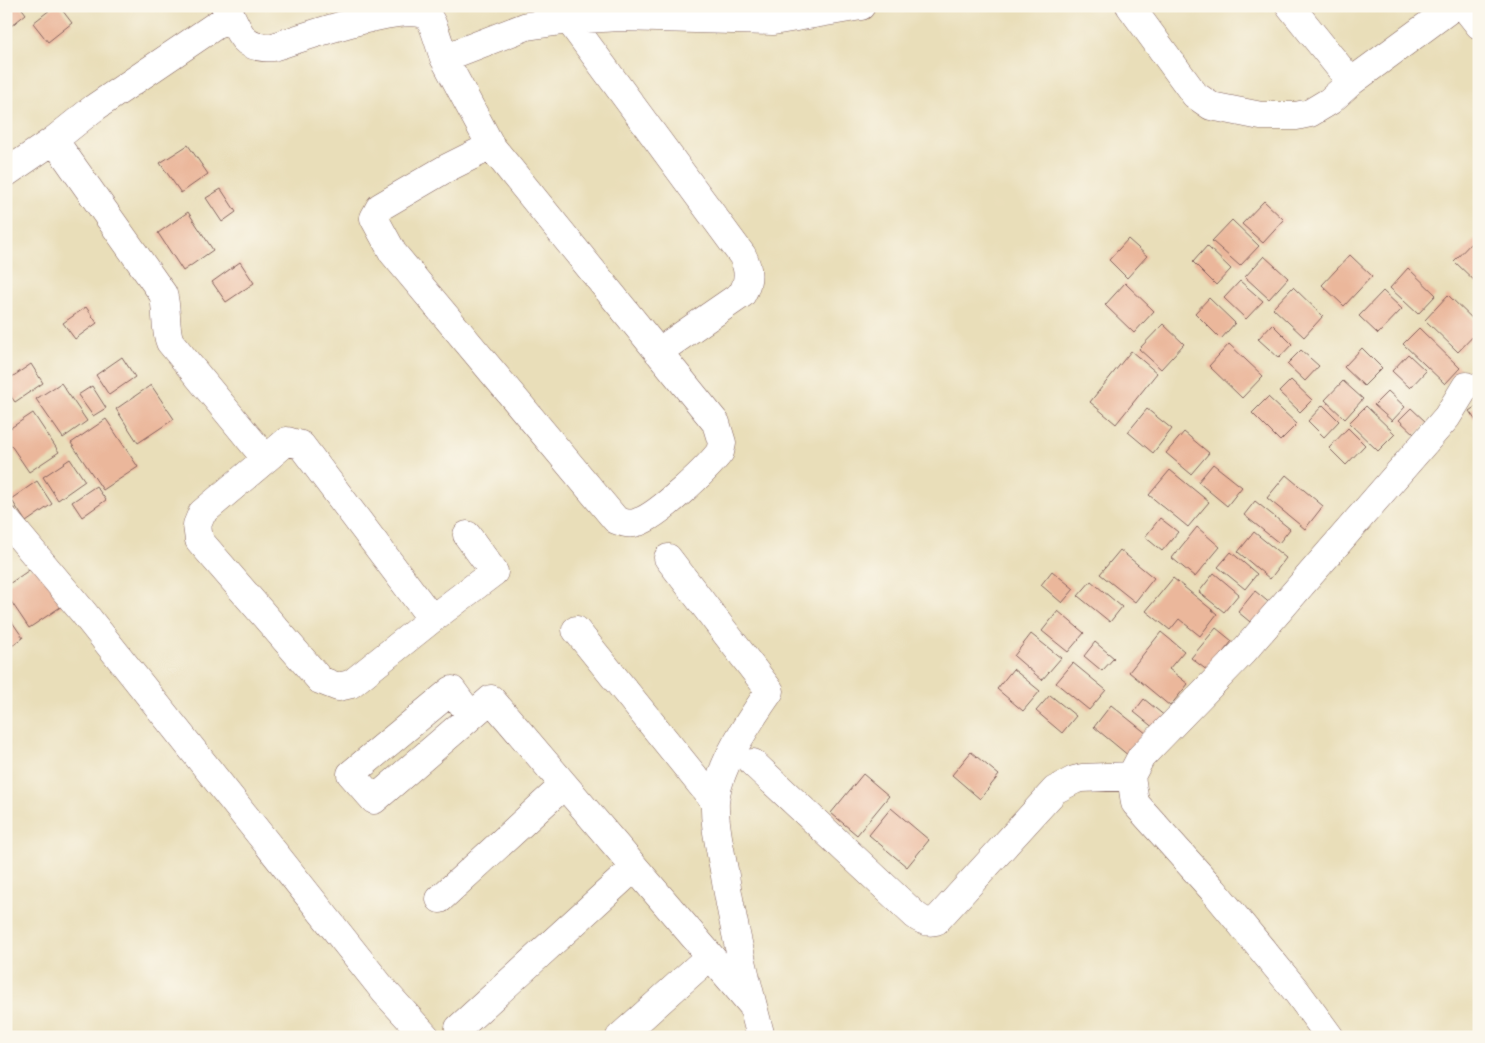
<svg xmlns="http://www.w3.org/2000/svg" width="1485" height="1043" font-family="'Architects Daughter',sans-serif">
  <style>
    .building { fill: #ebb79b }
    .lines { fill: none; stroke-linecap: round; stroke-linejoin: round }
    .minor-casing { stroke: #82625d; stroke-width: 29 }
    .minor { stroke: #fff; stroke-width: 28 }
  </style>
  <rect width="100%" height="100%" fill="#fbf7ec"/>
  <filter id="ink" filterUnits="userSpaceOnUse"><feTurbulence type="fractalNoise" baseFrequency=".02" numOctaves="2"/><feDisplacementMap in="SourceGraphic" scale="10" xChannelSelector="R" yChannelSelector="G"/><feConvolveMatrix kernelMatrix="1 2 1 2 8 2 1 2 1" color-interpolation-filters="sRGB"/></filter>
  <filter id="wash" filterUnits="userSpaceOnUse"><feTurbulence type="fractalNoise" baseFrequency=".0096" numOctaves="4" result="noise"/><feDisplacementMap in="SourceGraphic" scale="20" xChannelSelector="R" yChannelSelector="G"/><feGaussianBlur stdDeviation="1.12" result="paint"/><feColorMatrix in="noise" values="0 0 0 0 0 0 0 0 0 0 0 0 0 0 0 0 0 1.4 0 .05"/><feComposite in="paint" operator="in"/></filter>
  <g filter="url(#wash)">
    <rect width="100%" height="100%" fill="#e9deb9"/>
    <g id="blocks">
      <!-- building -->
      <path class="building" d="M6,6H20L26,14L6,30Z
        M55,6H59L72,23L48,42L33,23Z
        M188,145L208,174L181,193L160,163Z
        M221,189L236,212L222,222L206,198Z
        M1264,201L1284,220L1263,243L1242,224Z
        M188,212L213,250L183,271L158,233Z
        M1232,220L1259,246L1240,266L1212,241Z
        M1128,239L1147,256L1127,278L1109,260Z
        M1475,239L1479,242V285L1454,261Z
        M1207,246L1231,269L1216,285L1193,262Z
        M1350,255L1372,276L1344,306L1322,285Z
        M1264,256L1288,278L1269,299L1245,277Z
        M240,262L254,283L226,302L212,282Z
        M1408,268L1436,295L1418,314L1390,288Z
        M1240,281L1263,301L1246,319L1224,298Z
        M1125,283L1154,311L1134,333L1105,305Z
        M1293,287L1323,316L1304,337L1273,308Z
        M1383,291L1402,309L1378,334L1359,316Z
        M1448,295L1479,325V330L1458,352L1425,320Z
        M1209,298L1235,323L1221,339L1195,313Z
        M86,307L97,323L75,339L63,323Z
        M1163,324L1184,344L1161,369L1139,349Z
        M1272,324L1292,344L1279,358L1258,339Z
        M1419,328L1460,368L1445,384L1403,344Z
        M1229,344L1263,376L1242,398L1209,366Z
        M1362,348L1382,368L1364,386L1344,367Z
        M1301,350L1319,366L1305,381L1287,364Z
        M1131,351L1157,373L1116,424L1090,402Z
        M1408,354L1426,371L1410,388L1392,371Z
        M122,357L135,377L109,395L96,375Z
        M31,364L43,383L15,402L6,390V381Z
        M1291,380L1312,400L1300,412L1279,392Z
        M1343,381L1363,399L1345,419L1325,400Z
        M61,383L87,421L63,438L36,399Z
        M151,385L174,419L138,443L116,409Z
        M92,386L106,408L93,416L78,395Z
        M1388,391L1405,407L1392,421L1374,405Z
        M1268,397L1297,424L1280,441L1252,413Z
        M1479,404V425L1469,411Z
        M1323,405L1339,421L1324,437L1308,421Z
        M1366,406L1395,434L1378,451L1349,423Z
        M1411,408L1427,423L1415,435L1399,420Z
        M1147,409L1172,429L1153,453L1128,432Z
        M33,413L59,452L29,472L6,438V431Z
        M106,419L138,467L103,490L71,443Z
        M1348,428L1365,445L1346,465L1329,448Z
        M1184,432L1209,453L1191,474L1166,453Z
        M70,459L85,481L58,500L43,477Z
        M1213,464L1242,487L1227,506L1198,482Z
        M1170,470L1209,502L1188,527L1149,495Z
        M1286,475L1323,506L1305,529L1267,498Z
        M37,481L52,504L26,522L11,499Z
        M96,486L106,500L82,517L72,502Z
        M1255,501L1290,529L1279,543L1244,515Z
        M1160,518L1178,532L1162,551L1145,537Z
        M1197,527L1220,547L1195,577L1172,558Z
        M1254,532L1286,558L1270,579L1238,552Z
        M1120,550L1154,578L1135,602L1100,574Z
        M1231,552L1257,574L1245,589L1218,567Z
        M38,564L65,604L29,628L6,594V586Z
        M1052,571L1074,589L1062,603L1041,585Z
        M1214,573L1239,594L1224,612L1199,592Z
        M1173,578L1217,614L1200,636L1179,619L1170,630L1146,611Z
        M1091,581L1122,607L1110,622L1078,596Z
        M1255,591L1272,605L1255,626L1238,612Z
        M1058,611L1084,633L1068,652L1042,631Z
        M6,613L23,638L6,650Z
        M1216,628L1232,641L1208,671L1191,658Z
        M1161,632L1184,651L1169,669L1188,684L1170,706L1129,672Z
        M1031,634L1061,658L1042,680L1014,656Z
        M1095,642L1114,658L1102,671L1084,656Z
        M1073,663L1106,690L1089,710L1056,683Z
        M1013,669L1040,691L1023,711L997,689Z
        M1050,695L1076,716L1062,733L1036,711Z
        M1144,699L1166,717L1155,729L1134,712Z
        M1111,705L1147,734L1129,756L1094,727Z
        M971,752L999,775L980,799L952,775Z
        M863,774L889,796L857,835L831,813Z
        M891,808L929,840L907,867L869,835Z"/>
    </g>
  </g>
  <g filter="url(#ink)">
    <use href="#blocks" fill-opacity="0" stroke="#82625d" stroke-width="1"/>
    <g class="lines">
      <defs>
        <path id="minor" d="M225,6C241,29 238,50 273,47C299,39 407,0 427,16C434,22 440,48 444,58L527,26L569,20L619,17L773,21L861,6
          M1130,6L1195,95L1211,106L1261,116H1296L1310,113L1330,101L1351,82
          M1290,6L1351,82L1454,6
          M1464,6L1479,25
          M569,20L742,255C749,268 750,280 742,294L658,352
          M444,58L491,146L716,423L722,443L720,452C707,469 658,516 638,522C630,525 624,523 616,520L393,253L374,218L380,207L445,169L491,146
          M54,140L163,294C168,310 164,327 170,342L266,459L202,513L197,525L199,540L320,680L338,687L351,684L432,619L301,445L287,441L266,459
          M6,173L54,140L94,108L231,15
          M6,520L83,612L385,992L426,1037
          M668,558L770,691C750,720 718,766 715,802C714,824 720,848 724,870C733,926 746,981 761,1037
          M432,619L494,572L467,535
          M576,630L715,802
          M471,716L452,690L351,774L374,800L491,699L753,1006
          M753,763L915,915C922,921 928,923 936,921L1055,790L1074,780L1082,778L1131,776
          M440,899L563,786
          M459,1028L634,868
          M620,1037L710,956
          M1330,1037L1297,992L1213,890L1135,803L1131,776L1141,757L1243,652L1447,417L1466,386"/>
      </defs>
      <!-- minor casing -->
      <use href="#minor" class="minor-casing"/>
      <!-- minor -->
      <use href="#minor" class="minor"/>
    </g>
  </g>
  <!-- margin -->
  <rect width="1485" height="1043" fill="none" stroke="#fbf7ec" stroke-width="25"/>
</svg>
